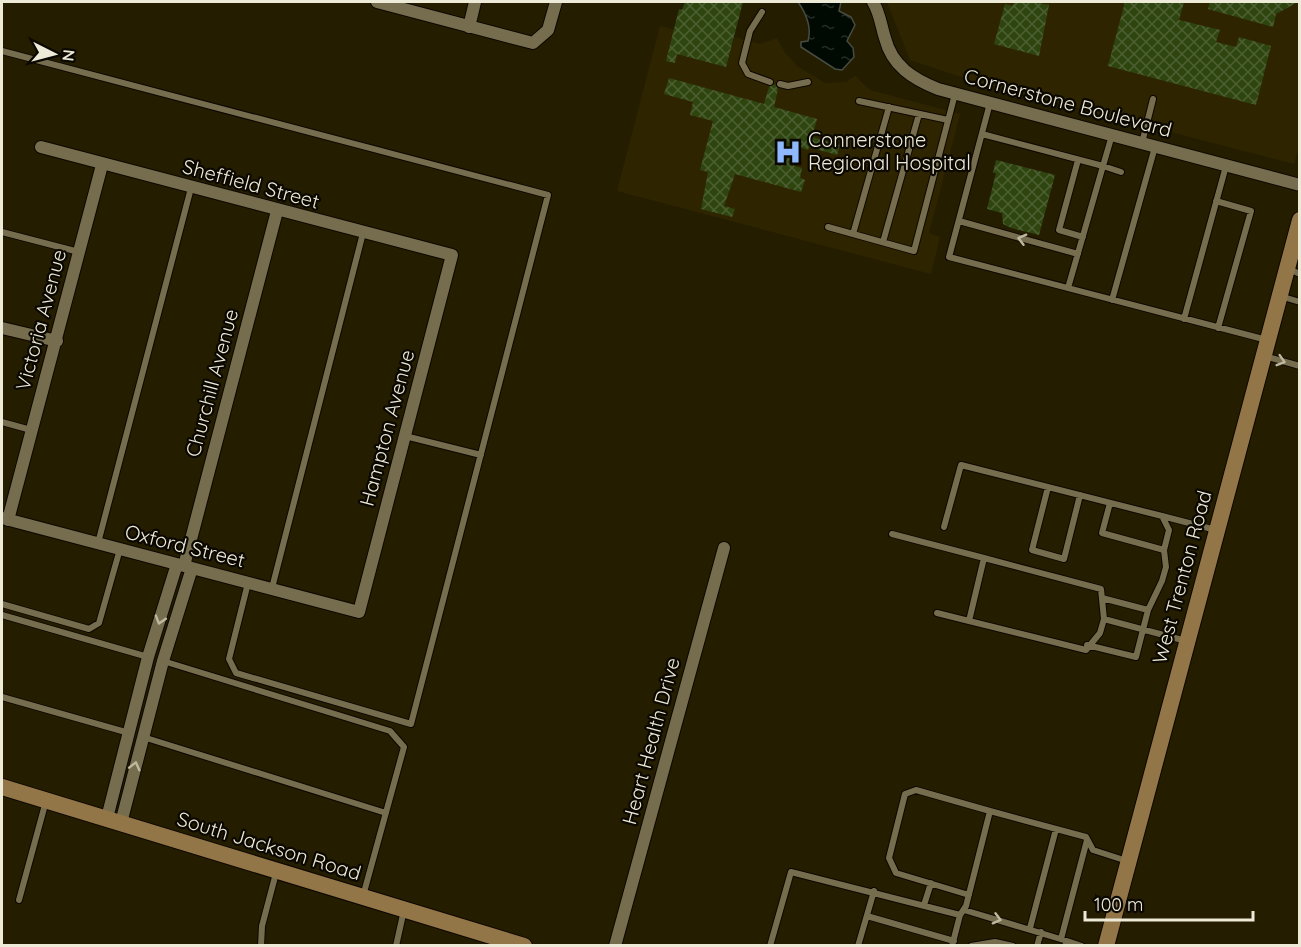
<svg xmlns="http://www.w3.org/2000/svg" width="1301" height="947" font-family="Quicksand,sans-serif">
  <style>
    .built { fill: #2e2500 }
    .water { fill: url(#water-ripples); stroke: #474c42; stroke-width: 1.5 }
    .building { fill: url(#building-cross-hatch) }
    .lines { fill: none; stroke-linecap: round; stroke-linejoin: round }
    .lane-casing { stroke: #0e0700; stroke-width: 8 }
    .street-casing { stroke: #0e0700; stroke-width: 14 }
    .secondary-casing { stroke: #0e0700; stroke-width: 18 }
    .lane { stroke: #756d4d; stroke-width: 6 }
    .street { stroke: #756d4d; stroke-width: 12 }
    .secondary { stroke: #927647; stroke-width: 16 }
    .oneway { stroke: #beb8a0 }
    .labels { text-anchor: middle; stroke-width: 4.5; stroke-linejoin: round; paint-order: stroke }
    .street-label { font-size: 20px; fill: #eeead8; stroke: #0b0801 }
    .poi-label { font-size: 20px; fill: #eeead8; stroke: #0b0801; text-anchor: start }
  </style>
  <defs>
    <pattern id="water-ripples" width="26" height="14" patternUnits="userSpaceOnUse" patternTransform="scale(1.5)"><rect width="26" height="14" fill="#000902"/><path d="M2 4q2-2 4 0t4 0M15 11q2-2 4 0t4 0" fill="none" stroke="#262d26"/></pattern>
    <pattern id="building-cross-hatch" width="8" height="8" patternUnits="userSpaceOnUse" patternTransform="scale(1.5)"><rect width="8" height="8" fill="#2f4510"/><path d="M0 0l8 8M0 8l8-8" fill="none" stroke="#4d6032"/></pattern>
  </defs>
  <rect width="100%" height="100%" fill="#241d00"/>
  <!-- built -->
  <path class="built" d="M887,2H1299L1300,142L1294,164L973,81L910,60Z
    M660,26L732,45L735,37L760,44L777,38L783,50L797,66L825,83L846,82L855,76L870,90L960,114L929,233L940,237L931,274L617,191Z"/>
  <!-- water -->
  <path class="water" d="M798,2H841L839,11L851,17L855,25L847,41L853,48L854,57L842,70L835,69L801,47V42L808,41C812,28 806,13 798,2Z"/>
  <!-- building -->
  <path class="building" d="M685,2H743L726,67L677,54L675,63L666,61L679,9L682,10Z
    M1014,2H1034L1049,5L1039,56L994,44L1005,4L1013,6Z
    M1125,2H1184L1179,20L1220,30L1216,42L1236,47L1239,37L1271,46L1256,105L1108,66Z
    M1210,2H1298L1276,14L1273,27L1208,9Z
    M669,78L764,104L769,87L775,84L778,89L774,107L817,119L812,137L840,145L837,155L809,147L808,150L799,147L794,166L802,168L800,178L805,180L801,192L735,174L724,206L735,209L732,217L701,209L708,172L700,170L713,121L690,115L693,102L664,94Z
    M996,160L1055,175L1039,235L1011,228L1003,224L1002,213L987,209L996,173H993Z"/>
  <g class="lines">
    <defs>
      <path id="lane" d="M762,12L750,31L742,63L748,74L770,82
        M2,51L548,195L411,724L236,673L229,659L248,583
        M780,84L788,86L808,82
        M859,101L948,120
        M990,103L949,257L1267,340
        M982,134L1103,166L1068,288
        M1112,135L1103,166L1121,172
        M1142,143L1153,99
        M1078,160L1059,230L1083,237
        M1216,201L1251,211L1218,328
        M959,221L1078,254
        M828,227L914,251L955,94
        M2,232L79,252
        M853,234L889,107
        M883,242L919,114
        M1287,268L1300,274
        M1280,296L1300,302
        M1112,300L1155,147
        M1184,319L1226,166
        M1264,356L1300,366
        M2,422L31,430
        M405,436L481,455
        M1048,487L1032,550L1064,559L1080,495
        M1110,503L1102,533L1164,550
        M1162,516L1216,530
        M944,527L961,465L1162,516L1169,530L1164,550L1166,567L1162,581L1148,610
        M892,534L984,558
        M98,543L191,188
        M272,588L363,233
        M2,604L89,629L99,623L120,549
        M937,613L969,621
        M2,615L148,657
        M1104,619L1100,633L1086,650L969,621L984,558L1101,589L1104,619L1186,641
        M1087,645L1136,657L1148,610L1102,598
        M163,661L390,731L404,747L363,896
        M2,697L129,733
        M143,737L386,813
        M969,895L896,873L889,858L905,794L916,790L990,811
        M19,900L46,801
        M924,905L931,883
        M964,910L1067,941
        M867,916L954,941
        M1030,928L1056,829
        M1061,939L1087,840
        M261,946L262,926L276,873
        M396,946L404,910
        M770,946L791,872L960,915
        M858,946L874,891
        M952,946L960,915L966,906L990,811L1086,837L1093,850L1127,861
        M971,946L995,942L1013,946
        M1037,946L1041,932
        M1065,946L1067,941L1082,946"/>
      <path id="street" d="M377,2L533,43L548,30L556,2
        M873,2C880,13 881,26 885,38C892,66 913,79 938,89L1300,185
        M469,27L475,2
        M2,328L57,341
        M2,518L359,612L452,255L41,147
        M8,520L102,165
        M184,566L277,211
        M107,818L148,657L177,564
        M121,823L163,661L192,568
        M615,946L724,548"/>
      <path id="secondary" d="M2,787L524,946
        M1106,946L1300,220"/>
    </defs>
    <!-- lane casing -->
    <use href="#lane" class="lane-casing"/>
    <!-- street casing -->
    <use href="#street" class="street-casing"/>
    <!-- secondary casing -->
    <use href="#secondary" class="secondary-casing"/>
    <!-- lane -->
    <use href="#lane" class="lane"/>
    <!-- street -->
    <use href="#street" class="street"/>
    <!-- secondary -->
    <use href="#secondary" class="secondary"/>
  </g>
  <!-- one-way arrows -->
  <defs><path id="oneway-chevron" d="M-2-3.5L2.5 0L-2 3.5" fill="none" stroke-width="1.6" stroke-linecap="round" stroke-linejoin="round" transform="scale(1.5)"/></defs>
  <g class="oneway">
    <use href="#oneway-chevron" transform="translate(1022 239) rotate(-165)"/>
    <use href="#oneway-chevron" transform="translate(1281 361) rotate(17)"/>
    <use href="#oneway-chevron" transform="translate(160 620) rotate(107)"/>
    <use href="#oneway-chevron" transform="translate(135 766) rotate(-76)"/>
    <use href="#oneway-chevron" transform="translate(997 919) rotate(15)"/>
  </g>
  <!-- icons -->
  <defs>
    <symbol id="hospital-bare" viewBox="-9 -9 18 18"><path d="M-5-5h3v3.5h4V-5h3V5h-3V1.5h-4V5h-3Z" fill="#8fb8fd" stroke="#0b0801" stroke-width="2.5" paint-order="stroke"/></symbol>
  </defs>
  <g fill-rule="evenodd">
    <use href="#hospital-bare" x="769" y="133" width="38" height="38"/>
  </g>
  <g class="labels">
    <!-- street labels -->
    <g class="street-label">
      <text transform="translate(1068 103) rotate(15)" y="7">Cornerstone Boulevard</text>
      <text transform="translate(251 184) rotate(15)" y="7">Sheffield Street</text>
      <text transform="translate(41 320) rotate(-75)" y="7">Victoria Avenue</text>
      <text transform="translate(212 383) rotate(-75)" y="7">Churchill Avenue</text>
      <text transform="translate(387 428) rotate(-75)" y="7">Hampton Avenue</text>
      <text transform="translate(185 546) rotate(14)" y="7">Oxford Street</text>
      <text transform="translate(1182 577) rotate(-75)" y="7">West Trenton Road</text>
      <text transform="translate(651 741) rotate(-75)" y="7">Heart Health Drive</text>
      <text transform="translate(269 846) rotate(17)" y="7">South Jackson Road</text>
    </g>
    <!-- poi labels -->
    <g class="poi-label">
      <text x="808" y="147">Connerstone<tspan x="808" dy="23">Regional Hospital</tspan></text>
    </g>
  </g>
  <!-- border -->
  <rect width="1301" height="947" fill="none" stroke="#eeead8" stroke-width="6"/>
  <!-- north arrow -->
  <g transform="translate(54 54) rotate(96)" stroke="#0b0801" stroke-width="4.5" paint-order="stroke">
  <path d="M0-4.5L10 22L0 15L-10 22Z" fill="#eeead8"/>
  <text y="-9" font-size="16" font-weight="bold" text-anchor="middle" fill="#eeead8">N</text>
  </g>
  <!-- scale -->
  <path d="M1085 911v9h168v-9" fill="none" stroke="#eeead8" stroke-width="3"/>
  <text x="1094" y="911" font-size="18" fill="#eeead8" stroke="#0b0801" stroke-width="4.5" paint-order="stroke">100 m</text>
</svg>
